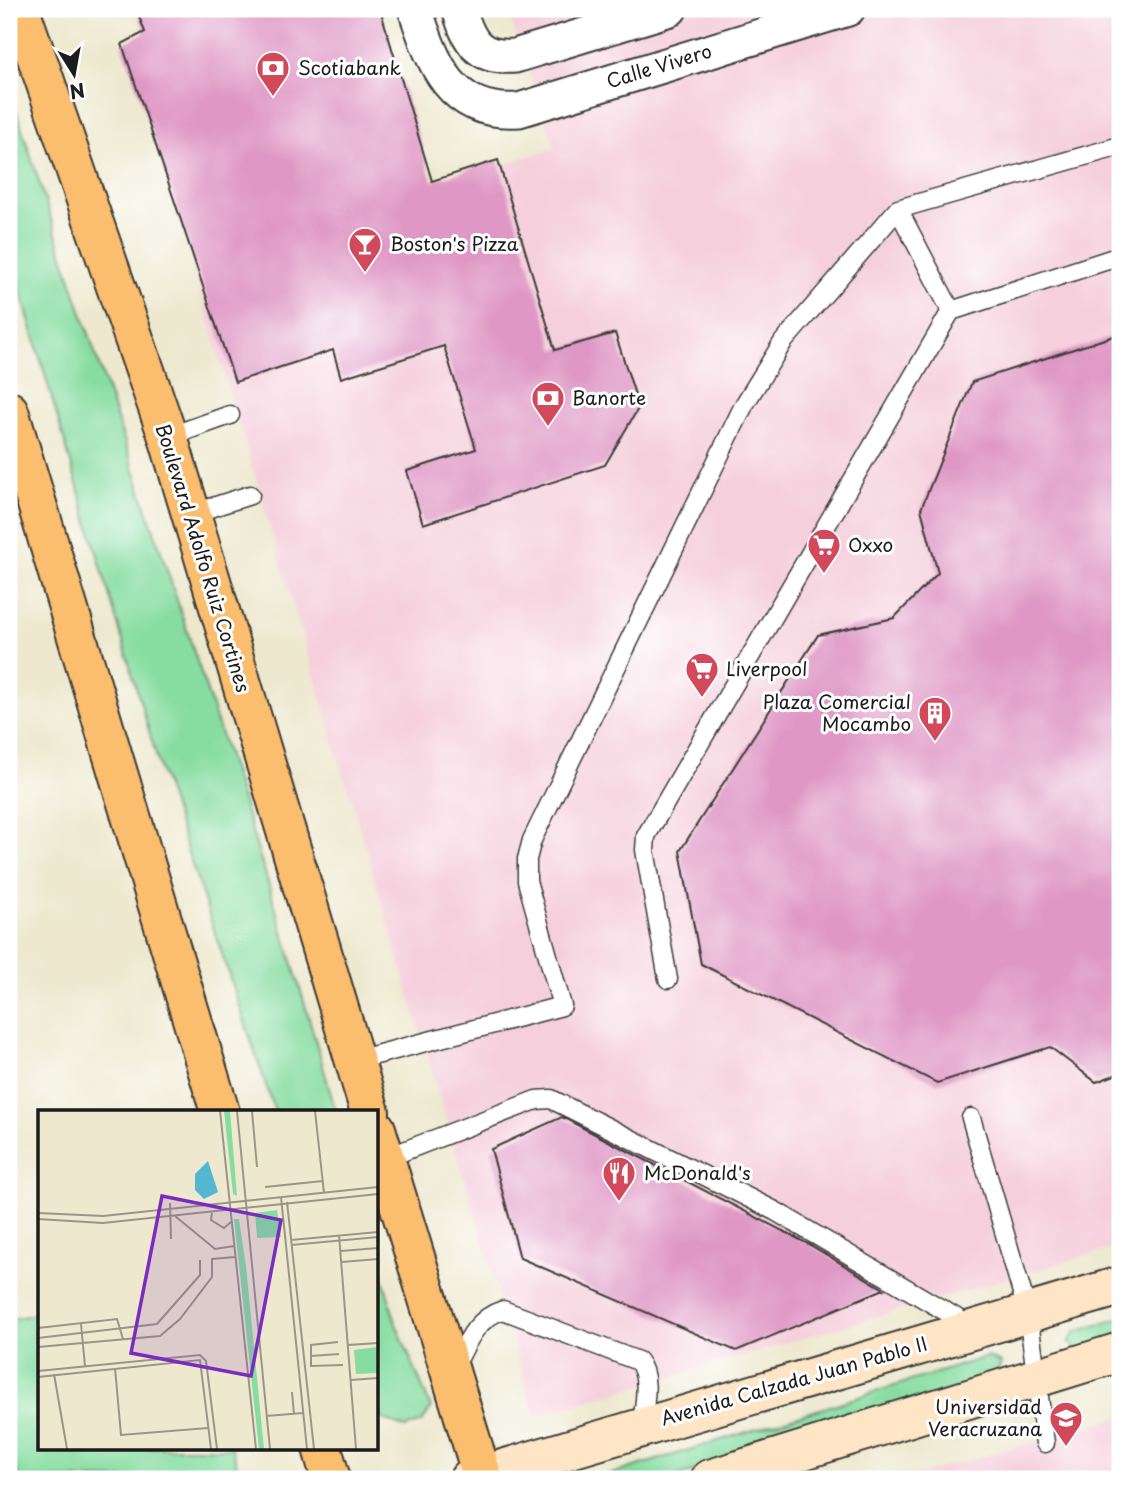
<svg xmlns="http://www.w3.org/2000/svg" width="1129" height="1488" font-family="'Playpen Sans',sans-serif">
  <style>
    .built { fill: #f5cfdb }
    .green { fill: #87dda1; stroke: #527c5e; stroke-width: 2 }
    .building { fill: #df98c5 }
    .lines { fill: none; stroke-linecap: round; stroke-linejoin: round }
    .lane-casing { stroke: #3b3b37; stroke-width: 21 }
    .street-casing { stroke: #3b3b37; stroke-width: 37 }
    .secondary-casing { stroke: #3b3b37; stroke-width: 42 }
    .primary-casing { stroke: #3b3b37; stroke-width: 42 }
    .lane { stroke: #fff; stroke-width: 18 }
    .street { stroke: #fff; stroke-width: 33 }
    .secondary { stroke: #fde5c5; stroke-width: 38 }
    .primary { stroke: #fbbd6e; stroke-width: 38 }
    .labels { text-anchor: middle; stroke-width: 6; stroke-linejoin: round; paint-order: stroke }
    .street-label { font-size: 19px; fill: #1c1c1c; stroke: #fff }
    .poi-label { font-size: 19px; fill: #1c1c1c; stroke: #fff; text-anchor: start }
    .inset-road { fill: none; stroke: #999687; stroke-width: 2 }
    .view { fill: #7b2cbf; fill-opacity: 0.15; stroke: #7b2cbf; stroke-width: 3.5 }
    .inset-edge { fill: none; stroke: #1c1c1c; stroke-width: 3.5 }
  </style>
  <rect width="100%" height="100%" fill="#fff"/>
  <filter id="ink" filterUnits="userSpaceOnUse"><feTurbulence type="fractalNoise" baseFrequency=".0143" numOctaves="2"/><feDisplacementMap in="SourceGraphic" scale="14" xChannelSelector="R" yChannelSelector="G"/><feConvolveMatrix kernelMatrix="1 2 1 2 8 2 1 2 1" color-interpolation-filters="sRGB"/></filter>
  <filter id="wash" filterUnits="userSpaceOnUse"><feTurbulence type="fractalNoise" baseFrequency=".00686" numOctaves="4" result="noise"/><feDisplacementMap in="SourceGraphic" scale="28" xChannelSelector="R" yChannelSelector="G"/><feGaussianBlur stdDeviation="1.57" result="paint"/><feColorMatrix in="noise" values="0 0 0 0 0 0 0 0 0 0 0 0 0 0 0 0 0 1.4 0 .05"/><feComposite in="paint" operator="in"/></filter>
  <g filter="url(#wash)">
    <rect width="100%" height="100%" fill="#ede8ce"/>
    <!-- built -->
    <path class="built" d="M507,9H1120V1246L535,1416L191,262L555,148Z
      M1120,1417V1479H903Z"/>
    <!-- green -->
    <path class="green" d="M9,88C117,430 239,767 336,1112H275L161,772L9,251Z
      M376,1253L396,1324L431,1408L422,1422L405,1428L383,1419L376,1400Z
      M40,1313V1448H232L241,1479H20L9,1447V1320Z
      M1120,1318V1340L1080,1352L1069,1343L1075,1332Z
      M987,1357L1001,1363L996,1377L670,1479H596Z"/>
    <g id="blocks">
      <!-- building -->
      <path class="building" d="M136,9H380L432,181L498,160L555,350L615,333L639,407L605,465L423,524L407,471L476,449L444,346L341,378L333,350L235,382L122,44L145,32Z
        M1120,334V1073L1096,1082L1050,1047L937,1083L701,964L680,851L818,635L894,618L938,573L921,509L972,382Z
        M562,1117L810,1245L884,1289L736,1351L520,1258L491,1149Z"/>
    </g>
  </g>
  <g filter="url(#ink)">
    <use href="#blocks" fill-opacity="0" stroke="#3b3b37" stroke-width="2"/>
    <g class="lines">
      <defs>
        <path id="lane" d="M898,209L951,311
          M168,437L230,415
          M191,514L250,495
          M668,979L645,850L646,836L951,311L1120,256
          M353,1061L562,1006L527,881V859L532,840L744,405L783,342L898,209L1120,146
          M971,1118L1028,1313L1045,1443
          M386,1158L536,1100L551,1099L775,1211L972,1327
          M453,1370C466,1345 474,1319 503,1310L638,1361C651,1377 644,1405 642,1425"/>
        <path id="street" d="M415,9C433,63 450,115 519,110L848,9
          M459,9C469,42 478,59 515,56L670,9"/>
        <path id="secondary" d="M469,1479L1120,1286
          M710,1479L1120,1352"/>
        <path id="primary" d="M20,9L168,437L370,1112
          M9,411L220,1112
          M376,1129L483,1479
          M322,1448L331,1479"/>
      </defs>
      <!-- lane casing -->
      <use href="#lane" class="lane-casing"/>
      <!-- street casing -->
      <use href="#street" class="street-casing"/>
      <!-- secondary casing -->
      <use href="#secondary" class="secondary-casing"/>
      <!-- primary casing -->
      <use href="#primary" class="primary-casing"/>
      <!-- lane -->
      <use href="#lane" class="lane"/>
      <!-- street -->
      <use href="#street" class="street"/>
      <!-- secondary -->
      <use href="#secondary" class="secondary"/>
      <!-- primary -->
      <use href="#primary" class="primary"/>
    </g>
  </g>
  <!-- icons -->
  <defs>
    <symbol id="bank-pin" viewBox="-11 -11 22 30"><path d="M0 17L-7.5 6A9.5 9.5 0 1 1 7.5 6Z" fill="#d1495b" stroke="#fff"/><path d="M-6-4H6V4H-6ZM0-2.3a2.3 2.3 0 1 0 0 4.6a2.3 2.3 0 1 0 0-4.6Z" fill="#fff"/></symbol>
    <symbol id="bar-pin" viewBox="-11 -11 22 30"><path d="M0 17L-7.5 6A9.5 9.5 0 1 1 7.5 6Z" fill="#d1495b" stroke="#fff"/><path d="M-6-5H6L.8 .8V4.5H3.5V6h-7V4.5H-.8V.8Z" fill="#fff"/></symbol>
    <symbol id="supermarket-pin" viewBox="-11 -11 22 30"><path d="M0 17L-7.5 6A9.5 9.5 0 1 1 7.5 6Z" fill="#d1495b" stroke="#fff"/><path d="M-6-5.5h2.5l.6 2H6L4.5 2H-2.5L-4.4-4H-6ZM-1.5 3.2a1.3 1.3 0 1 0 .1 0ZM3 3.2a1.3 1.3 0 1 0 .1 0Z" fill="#fff"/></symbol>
    <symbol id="building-pin" viewBox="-11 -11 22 30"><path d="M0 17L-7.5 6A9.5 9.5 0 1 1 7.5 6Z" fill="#d1495b" stroke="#fff"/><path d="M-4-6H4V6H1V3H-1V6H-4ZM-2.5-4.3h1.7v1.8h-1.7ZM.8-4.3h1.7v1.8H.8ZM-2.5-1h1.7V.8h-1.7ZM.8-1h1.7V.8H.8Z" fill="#fff"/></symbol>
    <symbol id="restaurant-pin" viewBox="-11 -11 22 30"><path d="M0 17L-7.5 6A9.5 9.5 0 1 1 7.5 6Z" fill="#d1495b" stroke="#fff"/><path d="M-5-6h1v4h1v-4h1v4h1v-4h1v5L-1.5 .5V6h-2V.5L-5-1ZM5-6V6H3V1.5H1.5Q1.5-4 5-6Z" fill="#fff"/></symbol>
    <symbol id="university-pin" viewBox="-11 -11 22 30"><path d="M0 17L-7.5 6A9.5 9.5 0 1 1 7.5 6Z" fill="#d1495b" stroke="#fff"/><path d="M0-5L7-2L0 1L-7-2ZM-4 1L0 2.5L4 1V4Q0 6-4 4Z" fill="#fff"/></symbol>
  </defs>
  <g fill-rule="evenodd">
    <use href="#bank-pin" x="254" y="49" width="38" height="52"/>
    <use href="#bar-pin" x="346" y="225" width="38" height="52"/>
    <use href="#bank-pin" x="529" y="379" width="38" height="52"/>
    <use href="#supermarket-pin" x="805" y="526" width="38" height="52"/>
    <use href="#supermarket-pin" x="683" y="650" width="38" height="52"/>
    <use href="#building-pin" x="916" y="694" width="38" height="52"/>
    <use href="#restaurant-pin" x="600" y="1154" width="38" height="52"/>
    <use href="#university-pin" x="1047" y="1399" width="38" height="52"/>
  </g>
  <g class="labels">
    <!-- street labels -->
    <g class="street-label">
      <text transform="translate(659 66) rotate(-17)" y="7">Calle Vivero</text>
      <text transform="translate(203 558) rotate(73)" y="7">Boulevard Adolfo Ruiz Cortines</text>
      <text transform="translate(794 1381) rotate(-16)" y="7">Avenida Calzada Juan Pablo II</text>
    </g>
    <!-- poi labels -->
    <g class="poi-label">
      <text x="298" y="75">Scotiabank</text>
      <text x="390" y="251">Boston's Pizza</text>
      <text x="572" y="405">Banorte</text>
      <text x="848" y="552">Oxxo</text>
      <text x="726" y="676">Liverpool</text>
      <text x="911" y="709" text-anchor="end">Plaza Comercial<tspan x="911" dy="22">Mocambo</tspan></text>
      <text x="644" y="1180">McDonald's</text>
      <text x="1042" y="1414" text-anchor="end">Universidad<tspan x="1042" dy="22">Veracruzana</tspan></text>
    </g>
  </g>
  <!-- overview -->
  <g transform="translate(38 1110)">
    <rect width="340" height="340" fill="#ede8ce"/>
    <path d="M186,1H192L199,86L195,84ZM239,100L243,127L219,128L217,103ZM196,109H201L208,156L226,339H221ZM339,237V263L318,264L316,240Z" fill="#87dda1"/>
    <path d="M170,51L180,82L166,89L157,80V64Z" fill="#53b7d2"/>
    <path class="inset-road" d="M182,1L218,339M199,1L232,339M214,1L219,57M277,1L286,83M227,77L285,71M243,87L269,339M249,92L276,339M132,93L133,129M0,103L65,106L340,77M174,103L173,110L186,118L193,112M137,106L177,139L196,136M0,109L65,113L340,84M301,125L318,339M253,130L340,122M253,135L340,127M303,141L340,138M304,152L340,149M43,214L47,256M0,218L79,209L85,229M0,228L119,214L162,165V150M300,232L273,235V256L305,255M310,235L340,233M0,237L122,226L142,209L174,167V149L197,147M273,246L301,244M77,258L83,325L170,318M0,261L162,245L168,251L179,339M16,264L29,339M0,267L162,250L173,339M313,270L340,268M254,282L256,304M228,306L265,303"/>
    <path class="view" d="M124,86L243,110L213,266L93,243Z"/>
    <rect width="340" height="340" class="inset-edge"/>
  </g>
  <!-- margin -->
  <rect width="1129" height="1488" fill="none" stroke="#fff" stroke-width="35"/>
  <!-- north arrow -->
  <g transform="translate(74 74) rotate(169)" stroke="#ffffff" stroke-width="5" paint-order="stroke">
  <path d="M0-5L12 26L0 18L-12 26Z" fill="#1c1c1c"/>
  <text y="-10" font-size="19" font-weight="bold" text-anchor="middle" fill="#1c1c1c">N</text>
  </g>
</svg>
